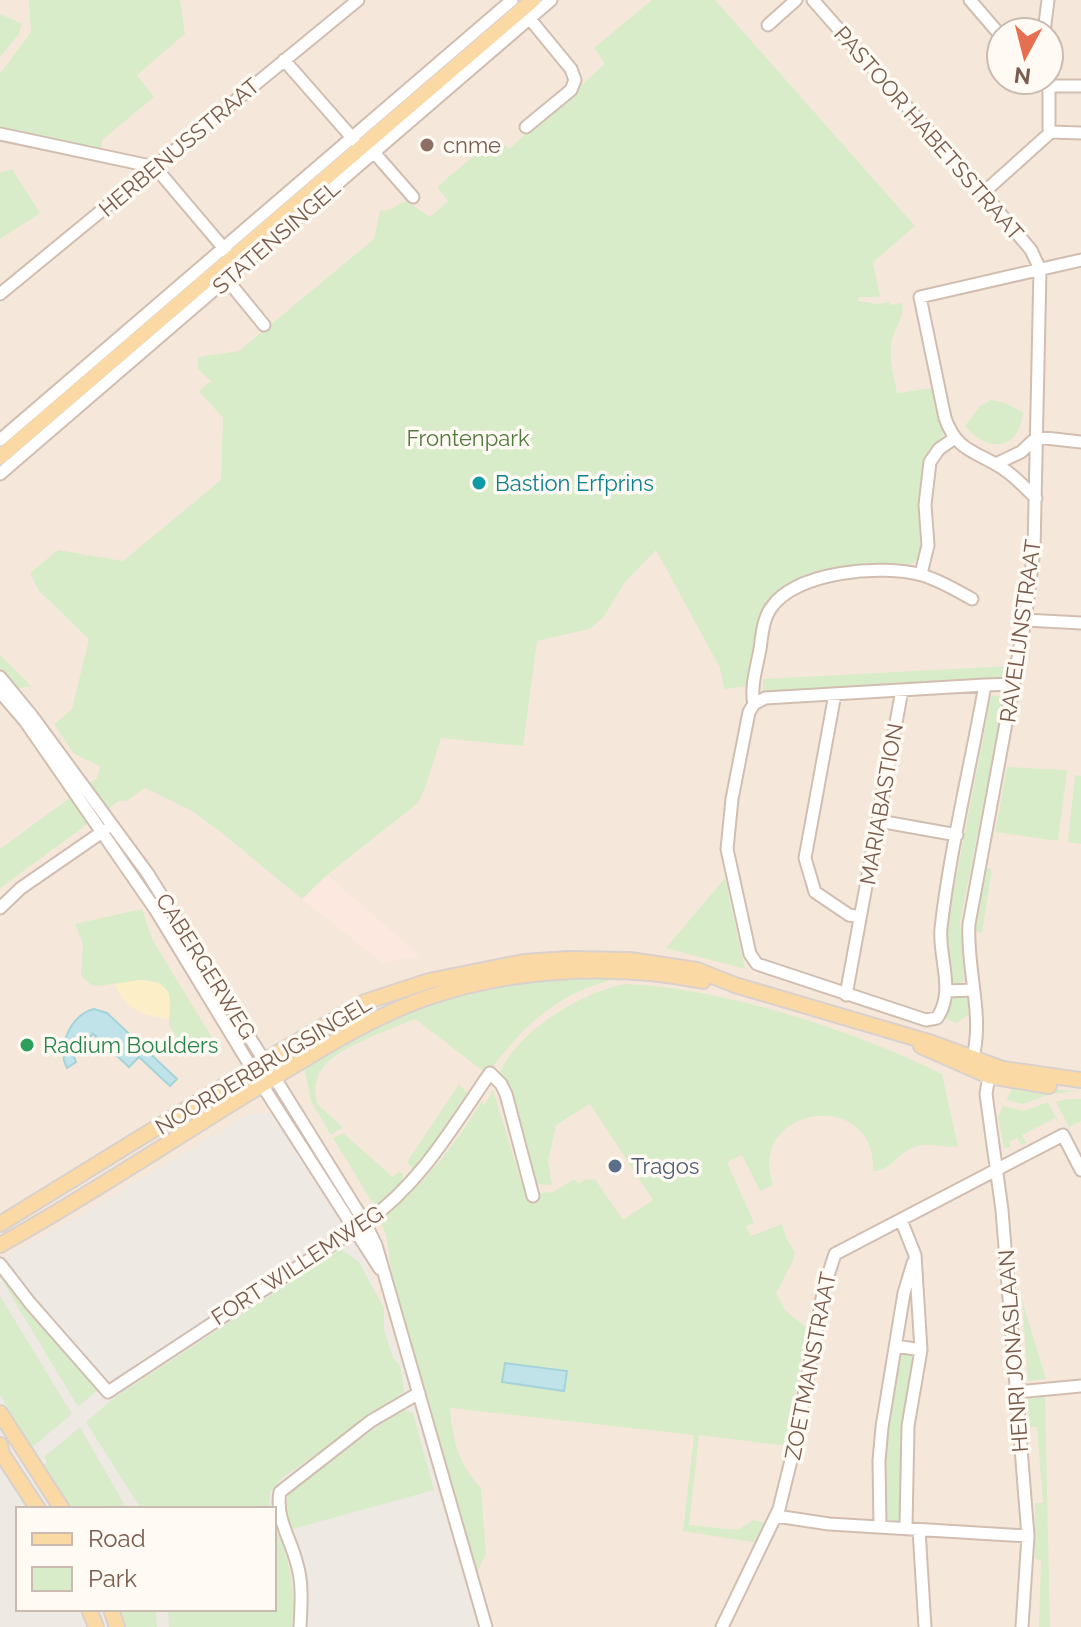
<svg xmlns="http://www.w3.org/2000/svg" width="1081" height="1627" font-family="Raleway,sans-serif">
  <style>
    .residential { fill: #f5e8da; fill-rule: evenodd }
    .commercial { fill: #fde8e0 }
    .industrial { fill: #efe9e4; fill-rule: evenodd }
    .green { fill: #d8ecc9 }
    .sand { fill: #fcefc7 }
    .water { fill: #bfe3e8; stroke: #a5d3da; stroke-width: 2 }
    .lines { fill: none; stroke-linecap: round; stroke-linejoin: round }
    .minor-casing { stroke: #d1beb0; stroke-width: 15 }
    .major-casing { stroke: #dad1cd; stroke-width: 18 }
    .minor { stroke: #fff; stroke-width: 11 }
    .major { stroke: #fbd9a5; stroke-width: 14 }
    .education-dot { fill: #8d6e63; stroke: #fffaf3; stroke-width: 3 }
    .culture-dot { fill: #0f9aa8; stroke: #fffaf3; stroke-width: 3 }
    .leisure-dot { fill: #2e9e5b; stroke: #fffaf3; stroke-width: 3 }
    .service-dot { fill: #5c6f8a; stroke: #fffaf3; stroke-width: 3 }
    .labels { text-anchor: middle; stroke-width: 7; stroke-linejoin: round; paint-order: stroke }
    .street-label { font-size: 22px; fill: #7a5c4d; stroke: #fffaf3 }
    .education-label { font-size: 22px; fill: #785e54; stroke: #fffaf3; text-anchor: start }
    .park-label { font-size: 22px; fill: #537a41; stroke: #fffaf3 }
    .culture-label { font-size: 22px; fill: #0d838f; stroke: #fffaf3; text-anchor: start }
    .leisure-label { font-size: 22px; fill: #27864d; stroke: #fffaf3; text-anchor: start }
    .service-label { font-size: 22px; fill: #4e5e75; stroke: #fffaf3; text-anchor: start }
  </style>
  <rect width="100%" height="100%" fill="#fdf6ec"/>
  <!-- residential -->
  <path class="residential" d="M0,0H1081V1627H0ZM1001,32H1049V80H1001ZM18,1509H274V1609H18Z"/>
  <!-- commercial -->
  <path class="commercial" d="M327,875L420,956L383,963L302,899Z"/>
  <!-- industrial -->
  <path class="industrial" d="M261,1112L275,1116L338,1210L363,1255L399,1354L478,1627H0V1259L62,1226L248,1115ZM18,1509H274V1609H18Z"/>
  <!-- green -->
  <path class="green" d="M29,0H180L185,34L137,75L154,97L102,140L101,150L0,131V74L31,32Z
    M652,0H715L915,226L873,262L880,297H859L858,301L878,304L889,302L890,305L902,303C905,318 895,326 892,340C888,356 894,377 897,393L935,388L945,431L926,464H923L918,507L920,537L923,541L919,559L910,565L788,588L769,598L763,607L760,618L749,686L724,689L720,668L656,550L625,582L603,618L589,629L537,641L523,746L441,738L426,785L418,803L327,875L302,899L222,833L192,811L145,788L126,801H119L0,888V849L97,778L100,766L74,754L54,724L72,709L89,639L39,591L30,573L58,550L123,561L221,480L223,418L199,391L211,381L198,369V357L239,351L374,239L380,211L391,209L406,201L430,217L448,201L437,187L496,137L509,149L605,64L594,48Z
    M0,14L22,24L19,34L0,57Z
    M12,169L40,213L0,239V173Z
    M991,400L1005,403L1023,412C1020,450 988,454 965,426L980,406Z
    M0,655L31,686L16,689L0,671Z
    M1010,666L1006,681L763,694V679Z
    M991,696H1005L960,922L964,980L958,984L951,982L946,931Z
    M1007,767L1067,770L1058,841L995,832Z
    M1075,775L1081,776V844L1068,842Z
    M986,868L992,869L982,933L975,931Z
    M725,878L745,969L666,948Z
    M142,909L152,939L217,1046L215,1048L195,1047L177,1038L169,1025V995L160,983L141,980L96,986L91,985L81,975L83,944L75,924Z
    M624,977C560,990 524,1024 487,1074L415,1019C393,1028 337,1048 323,1067C315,1078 314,1091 317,1104L343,1127L331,1135L311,1101L304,1066C368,1030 428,997 501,983C542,976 583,977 624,977Z
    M626,984C724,988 855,1031 942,1074L958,1146C943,1149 925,1141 912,1148C896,1155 892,1170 873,1171C877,1086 745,1106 773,1185L760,1191L742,1155L727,1162L754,1223L746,1226L751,1236L782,1224L786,1238L795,1252L793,1261L776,1293L785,1310L807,1328L787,1446L699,1435L689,1525L738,1530L753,1520L768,1523L758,1543L683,1531L694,1435L450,1408C453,1441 458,1463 481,1488L486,1554L476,1574L459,1513L448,1488L392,1274L386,1234L380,1221C422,1187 453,1147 482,1101L484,1106L493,1090L525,1194L553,1192L574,1179L579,1184L584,1180L595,1179L623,1220L653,1200L590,1104L556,1125L548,1161L552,1185L537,1184L510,1093L500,1072C518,1031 583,991 626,984Z
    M953,996L966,997L969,1000L971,1013L956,1023L944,1018L948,1002Z
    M459,1084L469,1095L440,1141L414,1170L407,1162Z
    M1014,1085L1076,1091L1051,1094L1023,1104L1006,1100Z
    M1067,1099H1081V1121L1069,1127L1056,1102Z
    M1048,1102L1060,1125L1055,1118L1022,1135L1026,1143L1021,1145L1017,1138L1009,1142L1011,1147L1004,1148L998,1117L1003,1106L1024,1111Z
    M343,1133L393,1177L399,1171L403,1174V1182L375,1207L333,1138Z
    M341,1249L359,1262L384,1308V1330L393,1358L400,1365L404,1392L281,1479L270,1492L269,1509H141L86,1422L114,1398Z
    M0,1275L98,1390L78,1407L0,1277Z
    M0,1296L72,1414L31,1448L0,1395Z
    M1022,1300L1046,1379L1028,1381Z
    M903,1352H912L915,1362L902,1516L896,1521L886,1520L884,1516L883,1462L887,1422Z
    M1045,1397L1050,1627H1039L1041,1560L1035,1559V1503H1043L1037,1427H1029L1028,1399Z
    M403,1409L413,1413L434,1490L289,1530C284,1513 283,1502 293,1486Z
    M80,1427L127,1509H68L42,1467L47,1462L44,1457Z
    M274,1523C290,1564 296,1583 292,1627H169L168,1609H274Z
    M118,1609H156L157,1627H124Z"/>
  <!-- sand -->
  <path class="sand" d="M141,980C170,983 172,992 169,1019C142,1016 126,1010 115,984Z"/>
  <!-- water -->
  <path class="water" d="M94,1009L107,1013L177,1079L170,1086L139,1057L129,1067L93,1034L73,1054L76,1062L67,1068C56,1048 71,1014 94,1009Z
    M505,1363L567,1371L564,1391L502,1382Z"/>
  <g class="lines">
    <defs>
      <path id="minor" d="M813,0L983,193L1031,250L1040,269L1034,550L1025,620L969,924C966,968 984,1014 973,1057
        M970,0L1001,36
        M525,13L571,69L575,80L571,90L526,127
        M768,25L796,0
        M1044,32L1048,0
        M284,60L355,141
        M1039,80L1049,89
        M1049,89V129L1051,132
        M1049,89L1053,86H1081
        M1051,132L1081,133
        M0,134L155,167
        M371,149L413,197
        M155,167L227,252
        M983,193L1051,132
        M224,276L264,325
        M0,294L358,0
        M0,440L512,0
        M996,464L1021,452L1037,437L1081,442
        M0,474L551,0
        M1036,498C1025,488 1015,476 1002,468C976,451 957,452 945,418L920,297L1081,260
        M921,574L928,545L925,505L930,462L939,449L955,438
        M1025,620L1081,623
        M0,677L32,716L148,874L365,1223L376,1245L486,1627
        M985,685C971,764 950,849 941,928C938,957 956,991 937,1018L926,1020L757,964L750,954L727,849L732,799L749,712L754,704L765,698L985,685L1014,684
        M0,692L25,721L155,909L262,1085L380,1269
        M835,694L805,858L815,892L849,915L860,917
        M754,704C750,688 757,666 760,649C762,635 763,619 771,608C796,571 882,564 922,575C939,580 956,590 972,599
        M879,821L957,835
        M0,908L21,888L105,830
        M946,991L973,990
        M846,995L902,690
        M989,1076L986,1094L1002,1210L1028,1536L1022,1627
        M901,1220L915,1255L921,1350L908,1426L906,1527
        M0,1264L30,1303L108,1392L365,1223C421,1183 452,1128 490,1073L501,1084L506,1094L533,1196
        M896,1346L921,1350
        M1017,1392L1081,1386
        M776,1516L829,1524L1028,1536
        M880,1525L879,1461L882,1427L904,1293L913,1263
        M919,1530L925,1627
        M300,1627C301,1606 303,1584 297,1564C291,1539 275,1518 280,1492L371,1421L419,1393
        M722,1627L779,1509L795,1444L824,1288L835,1254L1063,1135L1081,1170"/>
      <path id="major" d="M0,457L533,0
        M921,1046L989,1076L1049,1086
        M0,1224L281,1051L365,1002L429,981L524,962L568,959L630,960L697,970L735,985L932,1043L1003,1069L1081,1080
        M0,1245C89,1196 173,1139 260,1086C314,1054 366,1019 426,998C513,968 613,963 703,981
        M0,1413L62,1509
        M0,1445L2,1454L38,1509
        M89,1609L96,1627
        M111,1609L117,1627"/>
    </defs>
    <!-- minor casing -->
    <use href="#minor" class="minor-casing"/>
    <!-- major casing -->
    <use href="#major" class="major-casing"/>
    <!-- minor -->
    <use href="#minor" class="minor"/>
    <!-- major -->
    <use href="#major" class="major"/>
  </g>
  <!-- markers -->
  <circle class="education-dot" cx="427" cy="145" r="8"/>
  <circle class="culture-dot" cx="479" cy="483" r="8"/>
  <circle class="leisure-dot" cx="27" cy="1045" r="8"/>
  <circle class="service-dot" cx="615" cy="1166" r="8"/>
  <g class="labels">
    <!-- street labels -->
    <g class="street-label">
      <text transform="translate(929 133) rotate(49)" y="8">PASTOOR HABETSSTRAAT</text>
      <text transform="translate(179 147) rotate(-40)" y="8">HERBENUSSTRAAT</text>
      <text transform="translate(276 237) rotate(-41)" y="8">STATENSINGEL</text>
      <text transform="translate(1020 631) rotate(-82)" y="8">RAVELIJNSTRAAT</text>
      <text transform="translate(881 804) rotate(-80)" y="8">MARIABASTION</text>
      <text transform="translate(206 966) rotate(58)" y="8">CABERGERWEG</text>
      <text transform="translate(263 1065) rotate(-31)" y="8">NOORDERBRUGSINGEL</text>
      <text transform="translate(297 1265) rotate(-33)" y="8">FORT WILLEMWEG</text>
      <text transform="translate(1013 1351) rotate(-94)" y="8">HENRI JONASLAAN</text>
      <text transform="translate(810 1366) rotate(-79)" y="8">ZOETMANSTRAAT</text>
    </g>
    <!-- education labels -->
    <g class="education-label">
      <text x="443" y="153">cnme</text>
    </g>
    <!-- park labels -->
    <g class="park-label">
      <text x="468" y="446">Frontenpark</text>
    </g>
    <!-- culture labels -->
    <g class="culture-label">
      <text x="495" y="491">Bastion Erfprins</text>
    </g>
    <!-- leisure labels -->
    <g class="leisure-label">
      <text x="43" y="1053">Radium Boulders</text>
    </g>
    <!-- service labels -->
    <g class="service-label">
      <text x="631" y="1174">Tragos</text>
    </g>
  </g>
  <!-- legend -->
  <rect x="16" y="1507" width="260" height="104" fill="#fffaf3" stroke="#cabbb1" stroke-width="2"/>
  <rect x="32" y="1533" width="40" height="12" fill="#fbd9a5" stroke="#cabbb1" stroke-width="2"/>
  <text x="88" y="1547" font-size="24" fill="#7a5c4d">Road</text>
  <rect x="32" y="1567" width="40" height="24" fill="#d8ecc9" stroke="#cabbb1" stroke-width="2"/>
  <text x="88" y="1587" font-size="24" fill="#7a5c4d">Park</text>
  <!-- north arrow -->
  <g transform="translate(1025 56) rotate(187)"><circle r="38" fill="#fffaf3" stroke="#cabbb1" stroke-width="2"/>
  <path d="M0-6L14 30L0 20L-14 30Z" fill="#e76f51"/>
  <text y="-12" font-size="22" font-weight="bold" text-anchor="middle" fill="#7a5c4d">N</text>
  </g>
</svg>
